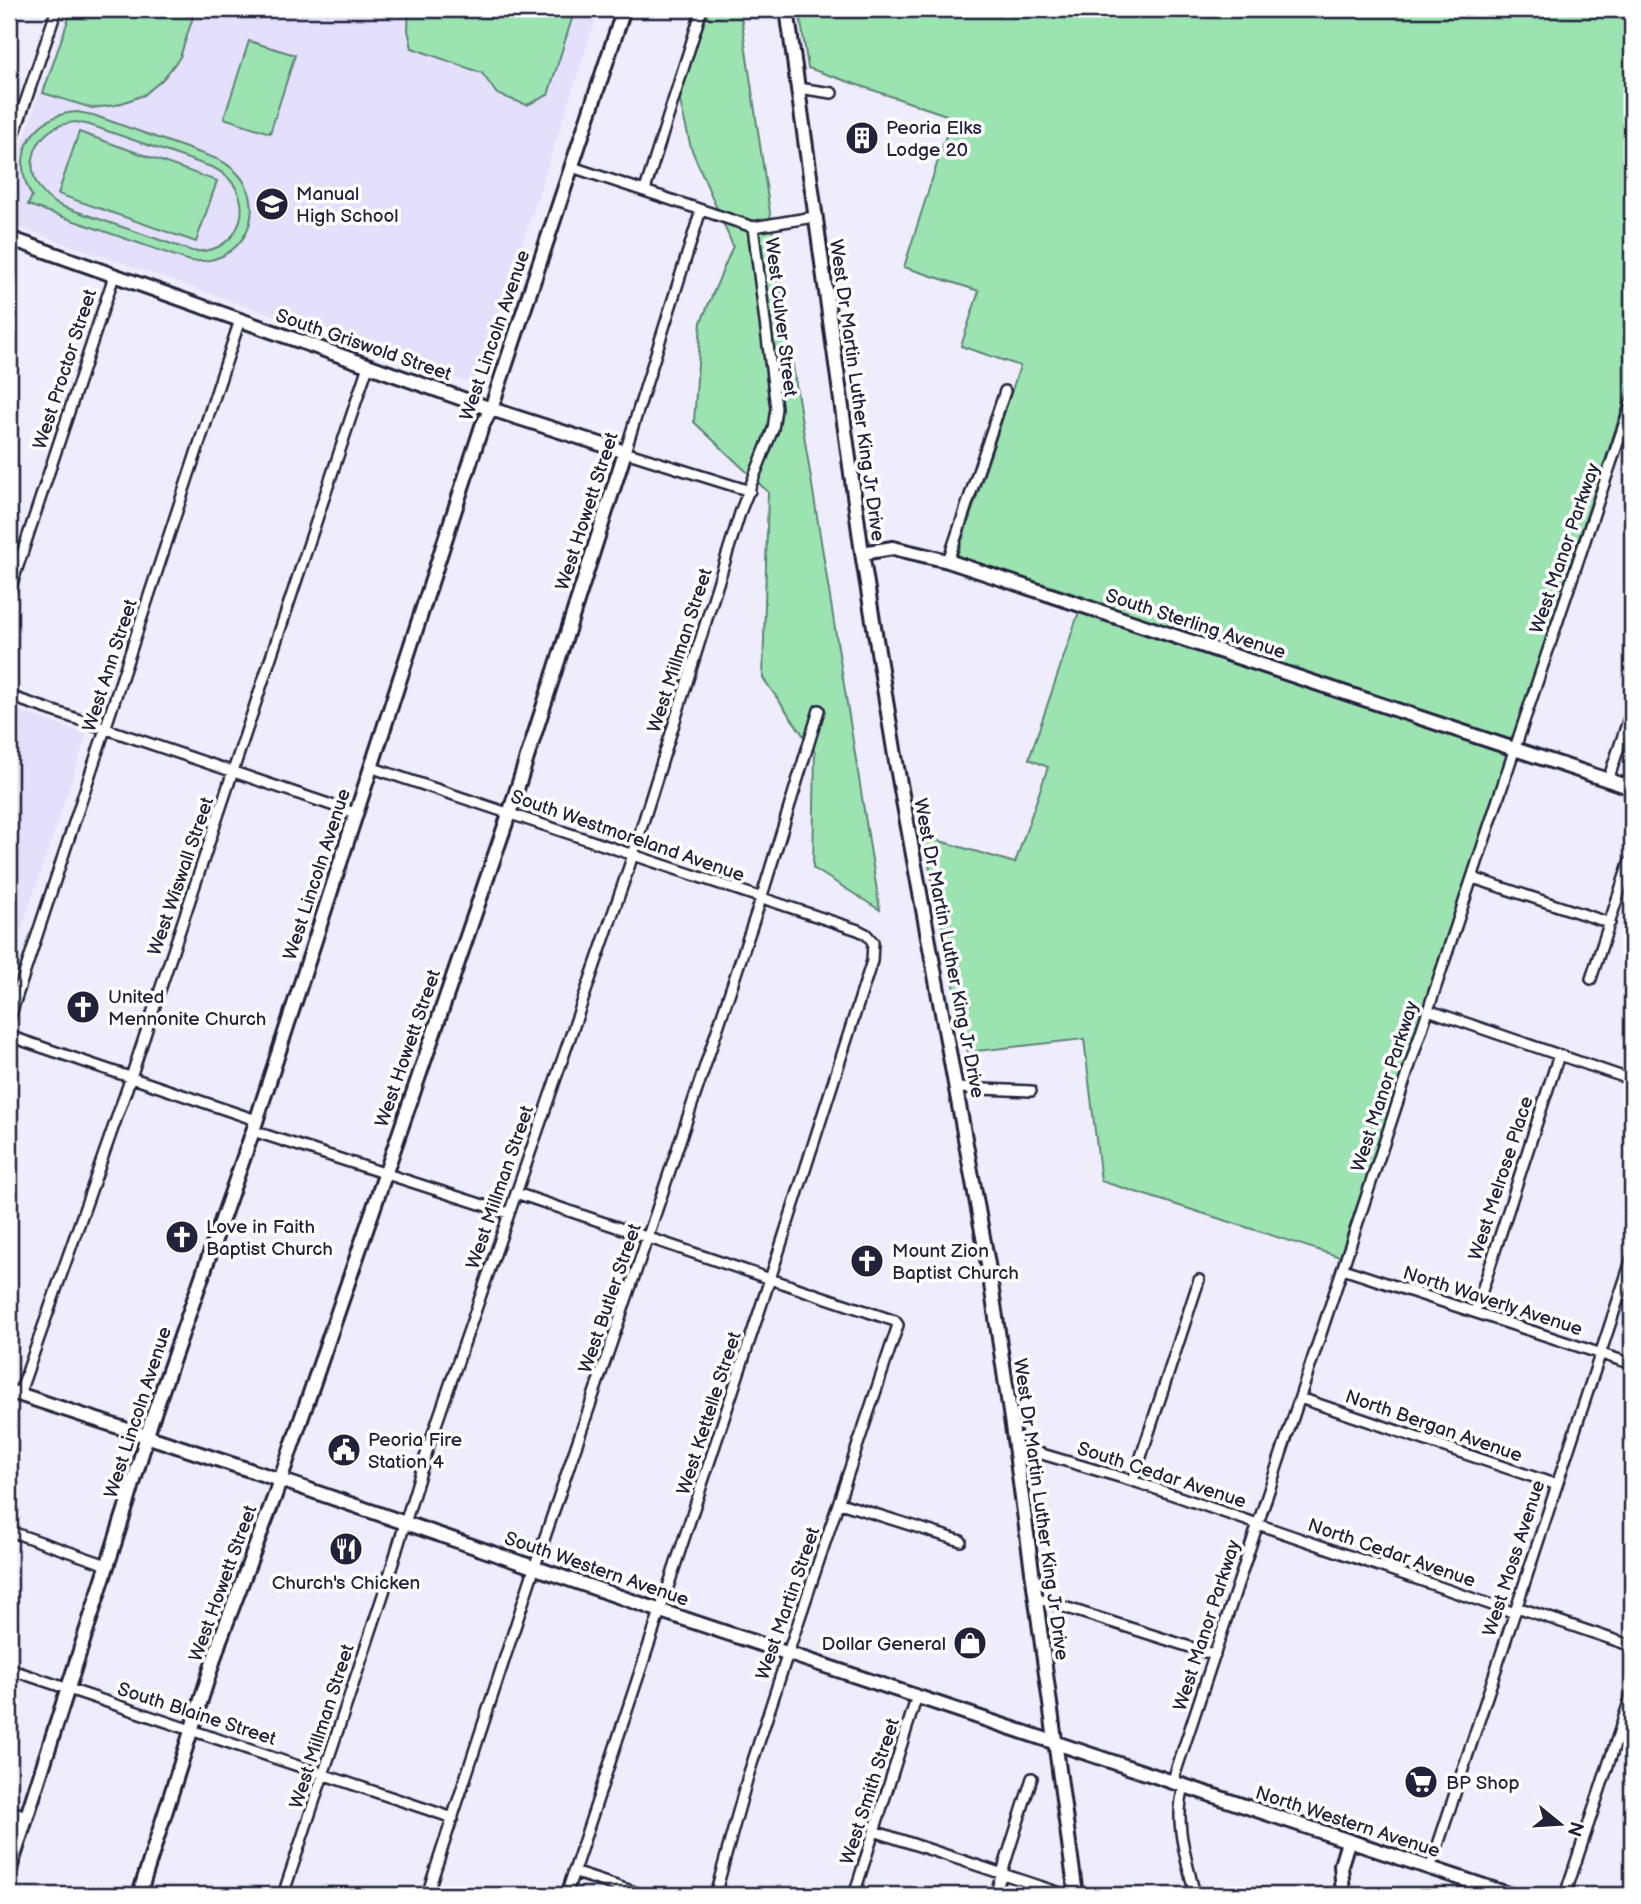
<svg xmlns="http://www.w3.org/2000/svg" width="1641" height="1904" font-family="'Balsamiq Sans',sans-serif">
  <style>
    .built { fill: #e4dffa }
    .green { fill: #9be4b2; stroke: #5e8376; stroke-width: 2; fill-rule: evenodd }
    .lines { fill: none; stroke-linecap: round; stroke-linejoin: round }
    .street-casing { stroke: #22223b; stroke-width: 14 }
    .secondary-casing { stroke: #22223b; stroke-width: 18 }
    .street { stroke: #fff; stroke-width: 9 }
    .secondary { stroke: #fff; stroke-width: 12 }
    .labels { text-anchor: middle; stroke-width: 7; stroke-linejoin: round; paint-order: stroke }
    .poi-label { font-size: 19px; fill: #22223b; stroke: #fff; text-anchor: start }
    .street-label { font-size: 19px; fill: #22223b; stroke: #fff }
  </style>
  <rect width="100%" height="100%" fill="#efecfc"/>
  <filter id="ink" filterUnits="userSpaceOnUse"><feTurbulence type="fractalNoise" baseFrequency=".0143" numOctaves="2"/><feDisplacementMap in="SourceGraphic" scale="14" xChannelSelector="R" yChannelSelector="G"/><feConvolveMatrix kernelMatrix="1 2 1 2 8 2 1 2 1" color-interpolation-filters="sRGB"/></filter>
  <g filter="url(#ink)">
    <!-- built -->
    <path class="built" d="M69,9H599L476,385L9,224V183Z
      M9,708L87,734L9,966Z"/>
    <!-- green -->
    <path class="green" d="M72,9H167L193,17L180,57L163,79L144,95L116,105L92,108L43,93Z
      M409,9H575L548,95L527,105L497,94L482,73L412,48L408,30Z
      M698,9H740L788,335L880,910L813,868L815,752L763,678L768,492L694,422L701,322L733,246L691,148L674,76Z
      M799,9H1632V379L1340,1257L1101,1181L1084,1039L968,1052L923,836L1015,863L1048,767L1029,759L1084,597L957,556L1020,366L961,346L979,291L904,267L952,117L808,68Z
      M249,41L295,55L270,133L224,118Z
      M77,112L93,115L217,159C276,186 255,267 190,261L28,205L32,196C9,158 32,114 77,112ZM76,122L90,125L214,168C261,191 244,256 192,251L61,206C16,186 27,125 76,122Z
      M79,132L217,181L196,242L58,194Z"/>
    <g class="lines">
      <defs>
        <path id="street" d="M798,88L832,93
          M9,150L57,9
          M572,167L753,227L814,217
          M645,190L702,9
          M701,210L625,452L750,491
          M948,561L1005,391
          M9,593L114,276
          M9,696L355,813
          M370,767L858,930L866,934L873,942L872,961L770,1279L566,1895
          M1608,780L1632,709
          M1473,878L1610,923
          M1591,979L1629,863
          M1428,1010L1632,1080
          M9,1020L240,320
          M9,1036L256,1120
          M957,1088L1031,1091
          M253,1131L508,1213
          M516,1193L895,1321L898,1325L788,1653L748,1776L715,1895
          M1343,1269L1632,1364
          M1475,1312L1559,1055
          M19,1395L131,1077L368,366
          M1300,1398L1557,1485
          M1015,1446L1133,1481L1515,1613
          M1133,1481L1199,1280
          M840,1503L961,1541
          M9,1531L107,1565
          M1036,1598L1215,1655
          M1517,1607L1632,1646
          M9,1669L453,1818
          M1172,1783L1515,748L1632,401
          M1184,1787C1173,1822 1187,1861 1195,1895
          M9,1810L26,1816
          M874,1831L1066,1895
          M1430,1869L1632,1258
          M573,1872L644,1895
          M283,1895L384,1592L428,1448L630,864L741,510L773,429L776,408L753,227
          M427,1895L535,1566L648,1236L761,899L819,710
          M854,1895L917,1696
          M995,1895L1032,1778
          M1565,1895L1632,1693"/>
        <path id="secondary" d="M787,9L862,553L896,762L988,1264L1015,1446L1076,1895
          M9,238L491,409L625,452L509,814L274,1498L220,1640L139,1895
          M862,553L893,548L948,561L1632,788
          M9,1391L292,1484L661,1611L1511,1895
          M9,1872L128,1501L151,1422L253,1131L482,426L491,409L624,9
          M1343,1895L1341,1865L1348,1842"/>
      </defs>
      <!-- street casing -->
      <use href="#street" class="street-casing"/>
      <!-- secondary casing -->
      <use href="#secondary" class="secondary-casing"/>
      <!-- street -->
      <use href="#street" class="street"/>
      <!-- secondary -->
      <use href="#secondary" class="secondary"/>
    </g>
  </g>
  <!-- icons -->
  <defs>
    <symbol id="building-disc" viewBox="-11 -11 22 22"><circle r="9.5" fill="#22223b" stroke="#fff"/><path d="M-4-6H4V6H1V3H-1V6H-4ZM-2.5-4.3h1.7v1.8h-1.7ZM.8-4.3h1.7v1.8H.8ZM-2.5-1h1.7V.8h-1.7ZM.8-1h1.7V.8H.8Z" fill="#fff"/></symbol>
    <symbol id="school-disc" viewBox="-11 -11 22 22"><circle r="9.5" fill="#22223b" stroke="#fff"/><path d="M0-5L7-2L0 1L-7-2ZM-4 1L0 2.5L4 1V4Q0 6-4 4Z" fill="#fff"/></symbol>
    <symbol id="church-disc" viewBox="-11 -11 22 22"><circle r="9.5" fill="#22223b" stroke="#fff"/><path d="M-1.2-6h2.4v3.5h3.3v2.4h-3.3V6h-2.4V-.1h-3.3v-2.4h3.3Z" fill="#fff"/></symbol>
    <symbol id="civic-disc" viewBox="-11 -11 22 22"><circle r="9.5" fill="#22223b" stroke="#fff"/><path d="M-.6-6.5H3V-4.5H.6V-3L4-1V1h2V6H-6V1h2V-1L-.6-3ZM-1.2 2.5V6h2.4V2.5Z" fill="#fff"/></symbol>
    <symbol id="restaurant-disc" viewBox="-11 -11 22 22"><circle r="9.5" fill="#22223b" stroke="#fff"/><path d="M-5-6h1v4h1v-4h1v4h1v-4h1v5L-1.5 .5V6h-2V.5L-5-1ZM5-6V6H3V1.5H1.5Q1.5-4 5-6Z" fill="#fff"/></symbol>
    <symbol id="shop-disc" viewBox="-11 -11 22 22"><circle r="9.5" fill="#22223b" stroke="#fff"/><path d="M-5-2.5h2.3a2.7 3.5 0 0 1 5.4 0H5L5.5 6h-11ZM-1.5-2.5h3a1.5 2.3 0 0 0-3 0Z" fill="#fff"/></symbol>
    <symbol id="supermarket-disc" viewBox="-11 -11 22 22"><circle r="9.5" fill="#22223b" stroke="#fff"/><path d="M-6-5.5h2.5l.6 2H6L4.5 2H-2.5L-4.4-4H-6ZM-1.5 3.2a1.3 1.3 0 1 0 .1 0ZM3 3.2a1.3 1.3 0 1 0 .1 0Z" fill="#fff"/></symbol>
  </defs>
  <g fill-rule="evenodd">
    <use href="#building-disc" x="843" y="119" width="38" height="38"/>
    <use href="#school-disc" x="253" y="185" width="38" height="38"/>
    <use href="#church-disc" x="64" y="988" width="38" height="38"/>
    <use href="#church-disc" x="163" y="1218" width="38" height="38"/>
    <use href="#church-disc" x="848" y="1242" width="38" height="38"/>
    <use href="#civic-disc" x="325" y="1431" width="38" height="38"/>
    <use href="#restaurant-disc" x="327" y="1530" width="38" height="38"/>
    <use href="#shop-disc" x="951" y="1624" width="38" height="38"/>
    <use href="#supermarket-disc" x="1402" y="1763" width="38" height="38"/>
  </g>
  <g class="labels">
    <!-- poi labels -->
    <g class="poi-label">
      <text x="886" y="134">Peoria Elks<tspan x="886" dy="22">Lodge 20</tspan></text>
      <text x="296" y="200">Manual<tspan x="296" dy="22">High School</tspan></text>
      <text x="108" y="1003">United<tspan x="108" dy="22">Mennonite Church</tspan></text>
      <text x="206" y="1233">Love in Faith<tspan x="206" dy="22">Baptist Church</tspan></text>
      <text x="892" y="1257">Mount Zion<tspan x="892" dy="22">Baptist Church</tspan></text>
      <text x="368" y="1446">Peoria Fire<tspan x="368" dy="22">Station 4</tspan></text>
      <text x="346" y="1589" text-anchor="middle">Church's Chicken</text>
      <text x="946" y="1650" text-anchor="end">Dollar General</text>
      <text x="1446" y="1789">BP Shop</text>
    </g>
    <!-- street labels -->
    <g class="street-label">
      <text transform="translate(782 317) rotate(83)" y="7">West Culver Street</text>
      <text transform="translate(494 335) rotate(-71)" y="7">West Lincoln Avenue</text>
      <text transform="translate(364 344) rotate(19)" y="7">South Griswold Street</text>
      <text transform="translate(64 369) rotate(-72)" y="7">West Proctor Street</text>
      <text transform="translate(858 390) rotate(82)" y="7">West Dr Martin Luther King Jr Drive</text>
      <text transform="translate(586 511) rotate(-72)" y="7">West Howett Street</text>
      <text transform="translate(1564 548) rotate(-71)" y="7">West Manor Parkway</text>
      <text transform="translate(1196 623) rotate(18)" y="7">South Sterling Avenue</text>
      <text transform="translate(679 650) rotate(-72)" y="7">West Millman Street</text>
      <text transform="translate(109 665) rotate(-72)" y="7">West Ann Street</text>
      <text transform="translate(628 835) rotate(19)" y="7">South Westmoreland Avenue</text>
      <text transform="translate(316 874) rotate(-72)" y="7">West Lincoln Avenue</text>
      <text transform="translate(180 876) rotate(-71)" y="7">West Wiswall Street</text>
      <text transform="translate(950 948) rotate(79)" y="7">West Dr Martin Luther King Jr Drive</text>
      <text transform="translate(407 1048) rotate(-71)" y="7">West Howett Street</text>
      <text transform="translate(1384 1086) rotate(-72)" y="7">West Manor Parkway</text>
      <text transform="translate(1500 1178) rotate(-72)" y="7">West Melrose Place</text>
      <text transform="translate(499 1187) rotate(-71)" y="7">West Millman Street</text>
      <text transform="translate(609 1298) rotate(-71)" y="7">West Butler Street</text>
      <text transform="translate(1493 1300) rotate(18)" y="7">North Waverly Avenue</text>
      <text transform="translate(137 1412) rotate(-72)" y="7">West Lincoln Avenue</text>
      <text transform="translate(708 1413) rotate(-72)" y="7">West Kettelle Street</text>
      <text transform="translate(1434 1425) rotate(19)" y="7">North Bergan Avenue</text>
      <text transform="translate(1162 1474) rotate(18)" y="7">South Cedar Avenue</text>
      <text transform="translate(1042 1509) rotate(82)" y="7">West Dr Martin Luther King Jr Drive</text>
      <text transform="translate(1392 1552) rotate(19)" y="7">North Cedar Avenue</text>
      <text transform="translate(1513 1558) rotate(-72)" y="7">West Moss Avenue</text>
      <text transform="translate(597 1568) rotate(19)" y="7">South Western Avenue</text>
      <text transform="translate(222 1583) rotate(-70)" y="7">West Howett Street</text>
      <text transform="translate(787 1603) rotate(-71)" y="7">West Martin Street</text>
      <text transform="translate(1206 1625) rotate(-72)" y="7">West Manor Parkway</text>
      <text transform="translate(197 1713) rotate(18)" y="7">South Blaine Street</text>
      <text transform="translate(321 1726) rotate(-72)" y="7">West Millman Street</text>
      <text transform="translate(869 1791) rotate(-72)" y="7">West Smith Street</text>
      <text transform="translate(1348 1821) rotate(18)" y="7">North Western Avenue</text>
    </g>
  </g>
  <!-- margin -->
  <rect width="1641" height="1904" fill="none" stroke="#fff" stroke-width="35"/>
  <rect x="18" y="18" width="1606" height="1869" fill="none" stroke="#22223b" stroke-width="2.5" filter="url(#ink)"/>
  <!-- north arrow -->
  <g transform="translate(1560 1824) rotate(108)" stroke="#ffffff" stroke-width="5" paint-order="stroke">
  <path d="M0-5L12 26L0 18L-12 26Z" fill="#22223b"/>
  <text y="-10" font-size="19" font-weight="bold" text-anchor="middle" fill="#22223b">N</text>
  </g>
</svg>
